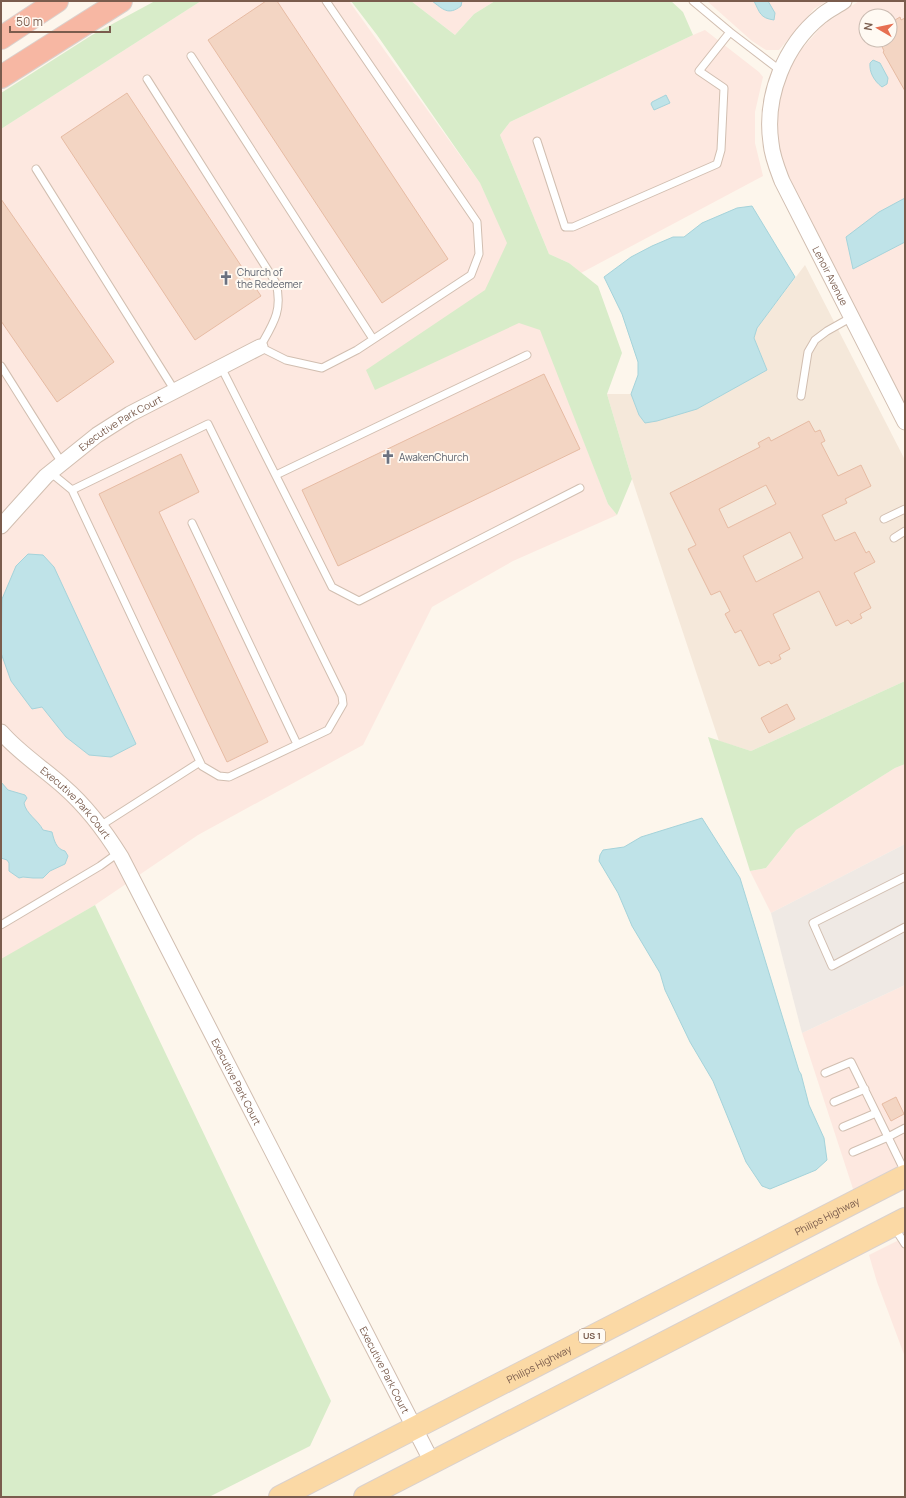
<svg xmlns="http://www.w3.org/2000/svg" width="906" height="1498" font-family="Manrope,sans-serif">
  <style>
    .residential { fill: #f5e8da }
    .commercial { fill: #fde8e0; fill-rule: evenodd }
    .industrial { fill: #efe9e4 }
    .green { fill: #d8ecc9 }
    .water { fill: #bfe3e8; stroke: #a5d3da }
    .building { fill: #f3d5c3; stroke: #e6bba3; fill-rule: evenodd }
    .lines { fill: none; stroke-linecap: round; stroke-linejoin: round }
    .service-casing { stroke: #d1beb0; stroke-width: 9 }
    .minor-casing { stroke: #d1beb0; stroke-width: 17 }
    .primary-casing { stroke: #dad1cd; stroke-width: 24 }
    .motorway-casing { stroke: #dad1cd; stroke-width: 24 }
    .service { stroke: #fff; stroke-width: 7 }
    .minor { stroke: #fff; stroke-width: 15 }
    .primary { stroke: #fbd9a5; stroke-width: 22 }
    .motorway { stroke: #f7b7a3; stroke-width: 22 }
    .labels { text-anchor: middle; stroke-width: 4; stroke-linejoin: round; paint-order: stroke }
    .shield { fill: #fffaf3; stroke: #a28b7f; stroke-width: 1 }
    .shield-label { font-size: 9px; font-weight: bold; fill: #7a5c4d }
    .worship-label { font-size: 10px; fill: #5b616d; stroke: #fffaf3; text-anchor: start }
    .street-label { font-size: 10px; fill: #7a5c4d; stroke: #fffaf3 }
  </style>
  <rect width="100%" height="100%" fill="#fdf6ec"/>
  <!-- residential -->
  <path class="residential" d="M805,265L905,460V681L751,751L719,741L632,479L607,394H631L639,415L645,422L657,421L697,409L767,370L754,338L757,328Z"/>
  <!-- commercial -->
  <path class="commercial" d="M201,1H349L480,183L508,243L608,504L617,515L513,561L432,607L363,745L198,835L95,905L1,960V129Z
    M411,1H495L474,14L455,35Z
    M707,1H827L814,9L779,50H766L752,41Z
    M859,1H905V404L784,170L776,133L777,106L787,73L800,51L823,25ZM866,16H890V40H866Z
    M705,30L759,72L763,77L755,112V143L763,176L581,273L569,263L549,254L500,135L510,122L693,35Z
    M905,764V844L771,913L750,871L766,868L796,830L895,768Z
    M905,985V1165L854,1192L802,1033Z
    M905,1237V1357L877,1282L869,1255Z"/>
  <!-- industrial -->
  <path class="industrial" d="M905,844V985L802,1033L771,913Z"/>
  <!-- green -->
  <path class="green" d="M155,1H201L1,129V93L92,35Z
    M351,1H411L455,35L474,14L495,1H671L683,12L693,35L510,122L500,135L549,254L569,263L598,286L622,353L607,394L632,479L617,515L608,504L540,330L519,323L375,390L366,370L485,290L507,243L480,183L377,35Z
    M905,681V764L895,768L796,830L766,868L750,871L708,737L751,751Z
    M95,905L331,1401L310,1446L209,1497H1V959Z"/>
  <!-- water -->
  <path class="water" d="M432,1H462L461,6C448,16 443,9 432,1Z
    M754,1H768L775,13L774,20C760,18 760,13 754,1Z
    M873,60L880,63L888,78L887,84L882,87C874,81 869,72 870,63Z
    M666,95L670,103L654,110L651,104L652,102Z
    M905,198V242L853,269L846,237L879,212Z
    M752,206L795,277L757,328L754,338L767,370L697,409L657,421L645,423L639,415L631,394L638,375V362L622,314L604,277L631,257L652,246L673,237H684L702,223L737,208Z
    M28,554L43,555L54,567L136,744L111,757L89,755L66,737L42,707L32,709L11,681L1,653L2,599L16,566Z
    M1,782L8,790L25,795L27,798L24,803C26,814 38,820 43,830L52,832C54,840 56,849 65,851L68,856L65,864L50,871L43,878H33L23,877L19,878L9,871V863L7,860L1,858Z
    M702,818L740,878L799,1071L801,1074L809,1105L824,1138L827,1160L816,1170L770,1189L762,1186L746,1162L713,1081L690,1042L665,990L660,973L632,926L618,893L599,861L600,855L603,850L624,847L641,837Z"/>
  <!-- building -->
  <path class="building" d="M266,1H277L448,259L382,303L208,40Z
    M900,17L901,20L905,18V91L883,52L884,51L879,40H890V23Z
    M127,93L261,296L195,340L61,137Z
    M1,199L114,362L57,402L1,321Z
    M544,374L580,449L338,566L302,490Z
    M809,421L815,432L820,430L825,441L821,443L838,476L861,465L871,486L845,499L847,503L822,515L835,541L855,532L866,553L869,551L875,562L854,573L871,608L860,614L862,618L851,624L848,620L836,626L819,591L773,614L790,649L779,655L781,659L771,664L769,661L759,666L741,630L735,633L725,614L730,611L720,591L711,595L688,549L696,545L670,493L760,447L758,443L769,437L771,441ZM766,485L776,504L728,528L719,509ZM790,532L803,558L756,582L743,556Z
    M181,454L199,492L159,512L268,742L227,762L99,494Z
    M787,704L795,719L769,733L761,718Z
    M896,1097L904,1114L891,1121L882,1104Z"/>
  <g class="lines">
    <defs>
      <path id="service" d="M693,1L730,32
        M191,56L373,339
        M147,79L276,283C283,311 273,324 260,347L286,360L322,368L357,350L471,275L479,254L477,222L326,1
        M537,141L565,227H573L717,164L721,150L724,88L699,71L730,32L781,71
        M36,169L175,391
        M1,366L62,463
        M221,367L332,587L359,601L580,488
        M801,396L808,352L815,340L827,331L852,317
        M50,472L72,490L208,424L342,696L343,704L328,730L229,777L219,776L202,766L72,490
        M276,475L527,355
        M884,519L905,509
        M192,523L297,744
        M894,538L905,531
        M100,826L200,762
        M905,877L813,923L832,966L905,927
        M1,925L100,866L118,853
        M825,1073L851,1062L888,1137L905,1128
        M834,1102L865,1089
        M843,1127L876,1113
        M853,1152L888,1137L905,1172
        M894,1227L905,1244"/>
      <g id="minor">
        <path id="s1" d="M844,1C837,6 828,10 821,16C785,45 764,96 771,143C772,156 777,168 782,181L905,422"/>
        <path id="s2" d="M1,526L46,476L97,435L130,414L260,347"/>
        <path id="s3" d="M1,732C19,753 43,768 63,786C86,806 105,831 121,857L432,1462"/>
      </g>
      <g id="primary">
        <path id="s4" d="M280,1497L905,1176"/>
        <path d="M365,1497L905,1219"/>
      </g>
      <path id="motorway" d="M1,38L57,1
        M1,77L121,1"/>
    </defs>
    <!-- service casing -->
    <use href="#service" class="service-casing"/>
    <!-- minor casing -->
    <use href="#minor" class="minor-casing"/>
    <!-- primary casing -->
    <use href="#primary" class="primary-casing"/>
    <!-- motorway casing -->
    <use href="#motorway" class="motorway-casing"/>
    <!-- service -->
    <use href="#service" class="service"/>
    <!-- minor -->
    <use href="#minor" class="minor"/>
    <!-- primary -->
    <use href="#primary" class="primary"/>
    <!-- motorway -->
    <use href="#motorway" class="motorway"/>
  </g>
  <!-- icons -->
  <defs>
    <symbol id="church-bare" viewBox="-9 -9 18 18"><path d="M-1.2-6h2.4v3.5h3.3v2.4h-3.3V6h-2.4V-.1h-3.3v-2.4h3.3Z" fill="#6b7280" stroke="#fffaf3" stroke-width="2.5" paint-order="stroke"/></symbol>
  </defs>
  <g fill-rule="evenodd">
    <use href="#church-bare" x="216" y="268" width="20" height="20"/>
    <use href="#church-bare" x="378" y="447" width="20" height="20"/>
  </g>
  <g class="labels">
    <!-- shield labels -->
    <rect class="shield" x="579" y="1329" width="26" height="14" rx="3"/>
    <g class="shield-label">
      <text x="592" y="1339">US 1</text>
    </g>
    <!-- worship labels -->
    <g class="worship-label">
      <text x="237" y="276">Church of<tspan x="237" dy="12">the Redeemer</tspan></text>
      <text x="399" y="461">AwakenChurch</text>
    </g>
    <!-- street labels -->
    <g class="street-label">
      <text dy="4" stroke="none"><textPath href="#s1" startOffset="316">Lenoir Avenue</textPath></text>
      <text dy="4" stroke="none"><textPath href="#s2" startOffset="159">Executive Park Court</textPath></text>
      <text dy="4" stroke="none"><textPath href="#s3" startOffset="103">Executive Park Court</textPath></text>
      <text dy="4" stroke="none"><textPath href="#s3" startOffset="427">Executive Park Court</textPath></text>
      <text dy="4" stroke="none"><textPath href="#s4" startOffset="615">Philips Highway</textPath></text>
      <text dy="4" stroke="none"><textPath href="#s4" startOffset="291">Philips Highway</textPath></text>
      <text dy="4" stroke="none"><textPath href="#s3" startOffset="751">Executive Park Court</textPath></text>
    </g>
  </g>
  <!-- border -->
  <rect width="906" height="1498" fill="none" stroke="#7a5c4d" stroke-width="4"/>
  <!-- north arrow -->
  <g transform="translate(878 28) rotate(279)"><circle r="19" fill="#fffaf3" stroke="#cabbb1"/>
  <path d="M0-3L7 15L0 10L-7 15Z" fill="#e76f51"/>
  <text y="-6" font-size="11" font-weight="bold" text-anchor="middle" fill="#7a5c4d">N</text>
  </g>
  <!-- scale -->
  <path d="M10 26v6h100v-6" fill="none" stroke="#7a5c4d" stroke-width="2"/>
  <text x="16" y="26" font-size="12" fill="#7a5c4d" stroke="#fffaf3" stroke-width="3" paint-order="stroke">50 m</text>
</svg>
